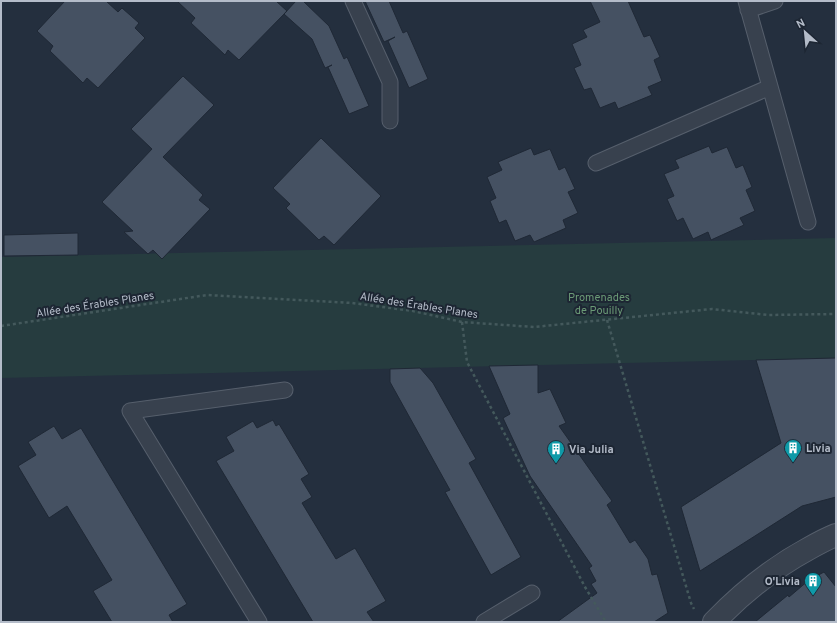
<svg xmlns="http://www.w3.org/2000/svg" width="837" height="623" font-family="Overpass,sans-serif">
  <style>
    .green { fill: #263c3f }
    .building { fill: #455162; stroke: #1f2835 }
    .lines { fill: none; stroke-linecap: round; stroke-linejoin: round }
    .lane-casing { stroke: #565f6c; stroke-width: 17 }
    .street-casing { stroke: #565f6c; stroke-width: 24 }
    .path { stroke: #44595c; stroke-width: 2.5; stroke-dasharray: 3 3; stroke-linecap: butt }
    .lane { stroke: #38414e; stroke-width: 15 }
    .street { stroke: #38414e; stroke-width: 22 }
    .labels { text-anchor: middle; stroke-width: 4; stroke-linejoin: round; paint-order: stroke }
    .park-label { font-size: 11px; fill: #6b9a76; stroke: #1d2633 }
    .street-label { font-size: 11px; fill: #b4bcc9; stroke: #1d2633 }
    .poi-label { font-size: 11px; font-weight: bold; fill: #b4bcc9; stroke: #1d2633; text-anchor: start }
  </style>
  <rect width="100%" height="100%" fill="#242f3e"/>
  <!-- green -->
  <path class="green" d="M836,238V358L1,378V257Z"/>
  <!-- building -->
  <path class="building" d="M65,1H106L118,12L122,8L139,23L135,28L145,38L98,88L87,78L83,83L50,51L53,46L37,31Z
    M177,1H276L287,11L239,60L228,50L225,55L191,23L195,18Z
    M296,1H303L329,26L344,59L347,57L369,106L349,114L328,67L332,65L325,68L312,39L284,14Z
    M365,1H389L403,33L407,31L428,79L409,88L388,41L395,37L384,42Z
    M590,1H628L644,37L650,35L660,57L654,60L662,81L648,87L652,95L618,109L615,102L600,108L591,88L584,90L574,68L581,65L572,44L587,37L583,30L600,22Z
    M183,76L214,105L163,157L203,195L199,200L210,209L162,259L153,250L148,254L124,232L133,231L102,202L152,149L131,129Z
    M321,138L381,196L334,245L324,236L319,240L286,208L290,204L273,188Z
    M709,146L712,153L727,147L736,168L743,165L752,187L746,190L755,211L740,218L744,225L711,240L708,232L693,239L683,218L677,221L667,199L674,196L664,174L679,168L675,160Z
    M531,148L534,155L550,149L559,170L565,167L575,189L568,192L578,213L563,220L566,228L534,242L530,235L515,241L506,220L499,223L490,201L496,198L487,177L502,170L498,162Z
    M78,233V255L4,256V235Z
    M836,358V497L802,506L700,571L681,507L781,443L756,360Z
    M538,365V393L550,389L566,423L559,426L612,501L607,505L630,543L635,540L648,559L652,575L657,574L668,613L654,622H557L597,593L591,584L596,581L589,568L592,566L530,476L503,418L510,414L489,366Z
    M420,368L433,383L476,459L469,463L521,557L491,575L445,492L450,490L390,382V369Z
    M273,420L276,426L279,424L309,474L301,479L312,497L302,503L336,559L355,548L386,601L367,612L374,622H313L216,461L234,451L226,437L253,421L257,428Z
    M54,426L62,439L81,428L187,604L169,615L173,622H112L93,591L112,580L67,506L49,518L18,466L36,455L28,442Z
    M824,572L836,587V622H755L788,595L789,597L809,580Z"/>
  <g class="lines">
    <defs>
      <path id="lane" d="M353,1L390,82V121
        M746,1L808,222
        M748,10L775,1
        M596,163L770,87
        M259,622L130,411L285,390
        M484,622L532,593"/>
      <path id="street" d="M714,622C743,592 771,569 808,549C817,544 826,539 836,535"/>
    </defs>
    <!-- lane casing -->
    <use href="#lane" class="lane-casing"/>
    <!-- street casing -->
    <use href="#street" class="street-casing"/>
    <!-- path -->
    <path class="path" d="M607,320L691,603L694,609
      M462,322L467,362L585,587L606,622
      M1,326L207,295L352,303L413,311L462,322L534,327L712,309L768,315L836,314"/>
    <!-- lane -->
    <use href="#lane" class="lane"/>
    <!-- street -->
    <use href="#street" class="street"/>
  </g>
  <!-- icons -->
  <defs>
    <symbol id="building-pin" viewBox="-11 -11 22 30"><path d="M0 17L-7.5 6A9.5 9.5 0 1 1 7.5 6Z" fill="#0f9aa8" stroke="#1d2633"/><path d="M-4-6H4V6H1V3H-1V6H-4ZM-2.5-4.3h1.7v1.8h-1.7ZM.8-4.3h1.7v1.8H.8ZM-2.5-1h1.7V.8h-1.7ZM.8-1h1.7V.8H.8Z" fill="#fff"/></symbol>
  </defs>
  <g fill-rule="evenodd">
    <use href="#building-pin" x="783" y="438" width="20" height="27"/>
    <use href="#building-pin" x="546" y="439" width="20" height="27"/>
    <use href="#building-pin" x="803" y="571" width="20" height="27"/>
  </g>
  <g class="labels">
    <!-- park labels -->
    <g class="park-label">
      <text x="599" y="301">Promenades<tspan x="599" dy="13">de Pouilly</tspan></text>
    </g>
    <!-- street labels -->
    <g class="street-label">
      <text transform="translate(95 304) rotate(-9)" y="4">Allée des Érables Planes</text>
      <text transform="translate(419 305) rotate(9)" y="4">Allée des Érables Planes</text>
    </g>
    <!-- poi labels -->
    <g class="poi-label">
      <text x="806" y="452">Livia</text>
      <text x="569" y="453">Via Julia</text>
      <text x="800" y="585" text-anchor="end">O'Livia</text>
    </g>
  </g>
  <!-- border -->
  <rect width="837" height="623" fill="none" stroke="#b4bcc9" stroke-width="4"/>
  <!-- north arrow -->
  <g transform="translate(805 32) rotate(333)" stroke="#1d2633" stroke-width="3" paint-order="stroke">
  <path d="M0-3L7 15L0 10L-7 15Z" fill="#b4bcc9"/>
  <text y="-6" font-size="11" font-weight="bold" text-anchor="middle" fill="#b4bcc9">N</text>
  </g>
</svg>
